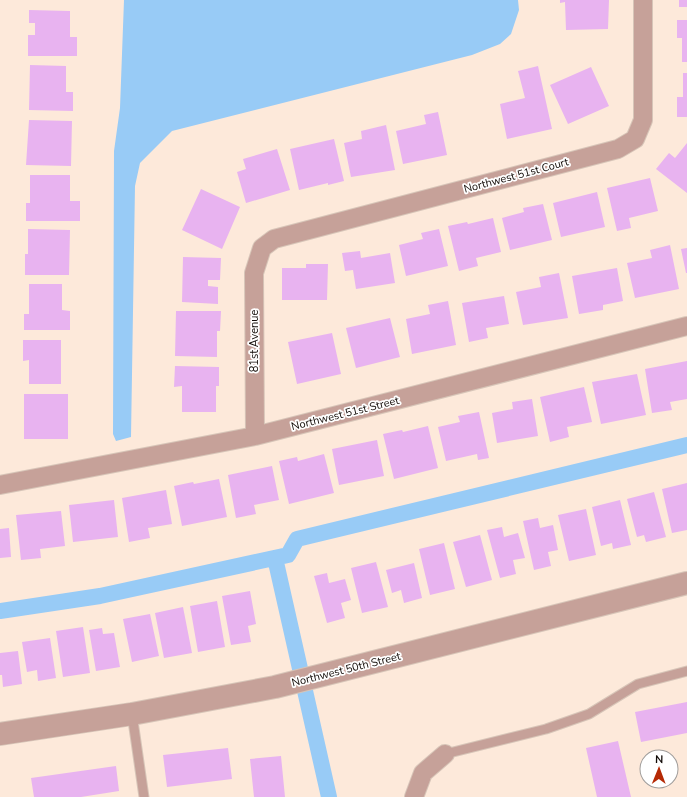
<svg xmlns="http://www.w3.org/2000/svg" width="687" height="797" font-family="'Nunito Sans',sans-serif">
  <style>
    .water { fill: #98cbf6 }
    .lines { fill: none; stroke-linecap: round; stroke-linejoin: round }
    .canal { stroke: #98cbf6; stroke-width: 16 }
    .building { fill: #e8b3f0 }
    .service-casing { stroke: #d7c5b8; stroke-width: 11 }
    .minor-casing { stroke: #d7c5b8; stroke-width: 20 }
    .tertiary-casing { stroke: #d7c5b8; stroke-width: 24 }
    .service { stroke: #c6a199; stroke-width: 9 }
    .minor { stroke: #c6a199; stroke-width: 18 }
    .tertiary { stroke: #c6a199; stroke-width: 22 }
    .labels { text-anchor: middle; stroke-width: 3.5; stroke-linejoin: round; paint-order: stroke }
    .street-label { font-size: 11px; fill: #110a06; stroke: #fff }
  </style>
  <rect width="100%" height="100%" fill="#fde9da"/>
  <!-- water -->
  <path class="water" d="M124,0H518L519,10L511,34L500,44L472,55L172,131L140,163L135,186L131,437L116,441L113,434L114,151L120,108Z"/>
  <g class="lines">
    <!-- canal -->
    <path class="canal" d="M275,558L329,797
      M0,611L100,596L288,555L297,539L687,445"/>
  </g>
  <!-- building -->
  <path class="building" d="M560,0H609L608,29L566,30L565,2L560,3Z
    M679,0H687V7H679Z
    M29,10L70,11V37H77V56H28V35H35V23H29Z
    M677,20H687V62H682V38H677Z
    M30,65L66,66V92H73V111L29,110Z
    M538,66L552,129L507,139L500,104L525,98L518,71Z
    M591,67L609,106L568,124L550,85Z
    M683,73H687V117H677V97H683Z
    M438,112L447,155L403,164L396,131L426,124L424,115Z
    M29,120L72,121L71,166L26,165Z
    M386,125L395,170L351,177L344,143L362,139L361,131Z
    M334,139L344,181L328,185V183L299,190L290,149Z
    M687,143V193L656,169L669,153L675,158Z
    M277,149L290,190L246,203L237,172L246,169L243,159Z
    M30,175H70V201H80V221H26V203H30Z
    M650,178L658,211L629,218L631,228L617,231L607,188Z
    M201,189L240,207L222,249L182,230Z
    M597,192L605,227L561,237L553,203Z
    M543,204L552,240L510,250L502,218L524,212L523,208Z
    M493,218L501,252L476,258L478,266L459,271L448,226L467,222L468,224Z
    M28,229L70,230L69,275H25V254H28Z
    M439,229L448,266L406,276L399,245L423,239L421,233Z
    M670,245L679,289L635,298L627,263L652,258L650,250Z
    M687,248V273H686L681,249Z
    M360,251L361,258L390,253L395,283L356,289L353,270L345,271L342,253Z
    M183,257L221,258L220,280H208V286L218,287V304L182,302Z
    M306,264H328L327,300H282V268H306Z
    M617,268L623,301L603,305V310L579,314L572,276Z
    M559,273L568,318L523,325L516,292L541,287L539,277Z
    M29,284H62V310L70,311V330H24V314H29Z
    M504,296L509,324L486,328L488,338L469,342L462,303Z
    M448,301L456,345L412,354L406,319L430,314L428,305Z
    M176,311H221L220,331H217V357L175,356Z
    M390,318L400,357L356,368L346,328Z
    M332,333L341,374L297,384L288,342Z
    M23,340H61V384H29V360L23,361Z
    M687,361V399L670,402L672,410L652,413L645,369Z
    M175,366L219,367V386H216V412H182V386L174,387Z
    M637,374L646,415L601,424L592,382Z
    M584,387L592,422L567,427L569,437L550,442L540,397Z
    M24,394H68V439H24Z
    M532,399L538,436L497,443L492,413L513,409L512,402Z
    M479,412L489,458L478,460L477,454L446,461L438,427L460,422L458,416Z
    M428,426L438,468L394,479L383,434L402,430L403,432Z
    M377,440L384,476L339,485L332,449Z
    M324,454L334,493L289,504L279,461L297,457L298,461Z
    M272,466L279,500L254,505L256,514L236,518L228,475Z
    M219,479L227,517L182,526L174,486L193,482L194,484Z
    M687,483V530L672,533L662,489Z
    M166,490L172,524L148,528L150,538L129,542L122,498Z
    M654,492L666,537L646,542L644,535L637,537L627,499Z
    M114,500L118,537L73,542L69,505Z
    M620,500L631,545L613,549L612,543L601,546L592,507Z
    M586,509L596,555L569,561L558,515Z
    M61,511L65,546L40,549L41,558L21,560L16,515Z
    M538,518L540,528L553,525L558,550L548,552L551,566L534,570L523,521Z
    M502,527L504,537L518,533L525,558L513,560L516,574L500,578L487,530Z
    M9,528L11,557L0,558V529Z
    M480,535L492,580L466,587L453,542Z
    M444,543L455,589L430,595L419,549Z
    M376,562L388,607L362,613L351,568Z
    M414,563L422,598L404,603L401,590L392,593L386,570Z
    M327,573L329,583L345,579L351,600L341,603L345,618L327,623L314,576Z
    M250,591L256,624L248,626L251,642L231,645L222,596Z
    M217,601L225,647L198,652L190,606Z
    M183,607L192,653L164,658L155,613Z
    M150,614L159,656L132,662L123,619Z
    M83,627L90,673L63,677L56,631Z
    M102,628L103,634L114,633L120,667L96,671L89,630Z
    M50,638L56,678L38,681L37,670L27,672L22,642Z
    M18,651L22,684L3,687L2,675H0V653Z
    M687,702V733L641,742L635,712Z
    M618,741L631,797H597L586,748Z
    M228,748L232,779L167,787L163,755Z
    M281,756L285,797H254L250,759Z
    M116,766L119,791L81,797H34L31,778Z"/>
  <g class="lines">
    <defs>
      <path id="service" d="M132,714L144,797
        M445,754L546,729L589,714L638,684L687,671"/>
      <path id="minor" d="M255,436L254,273L262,248L274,239L618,149L635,139L643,120V0
        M0,485L255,436L687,326
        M414,797L423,773L445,754"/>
      <path id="tertiary" d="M0,734L132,714L275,687L687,583"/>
    </defs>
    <!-- service casing -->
    <use href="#service" class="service-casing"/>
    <!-- minor casing -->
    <use href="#minor" class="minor-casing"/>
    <!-- tertiary casing -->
    <use href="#tertiary" class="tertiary-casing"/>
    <!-- service -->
    <use href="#service" class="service"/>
    <!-- minor -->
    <use href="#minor" class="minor"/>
    <!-- tertiary -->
    <use href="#tertiary" class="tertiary"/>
  </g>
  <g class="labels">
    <!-- street labels -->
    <g class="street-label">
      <text transform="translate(516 175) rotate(-15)" y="4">Northwest 51st Court</text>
      <text transform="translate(254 341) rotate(-90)" y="4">81st Avenue</text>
      <text transform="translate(345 413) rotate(-14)" y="4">Northwest 51st Street</text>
      <text transform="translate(346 669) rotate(-14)" y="4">Northwest 50th Street</text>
    </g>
  </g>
  <!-- north arrow -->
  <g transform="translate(659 769) rotate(1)"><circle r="19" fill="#ffffff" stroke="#a09d9b"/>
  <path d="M0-3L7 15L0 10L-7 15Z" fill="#b52905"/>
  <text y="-6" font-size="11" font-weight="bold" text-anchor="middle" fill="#110a06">N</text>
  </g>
</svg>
